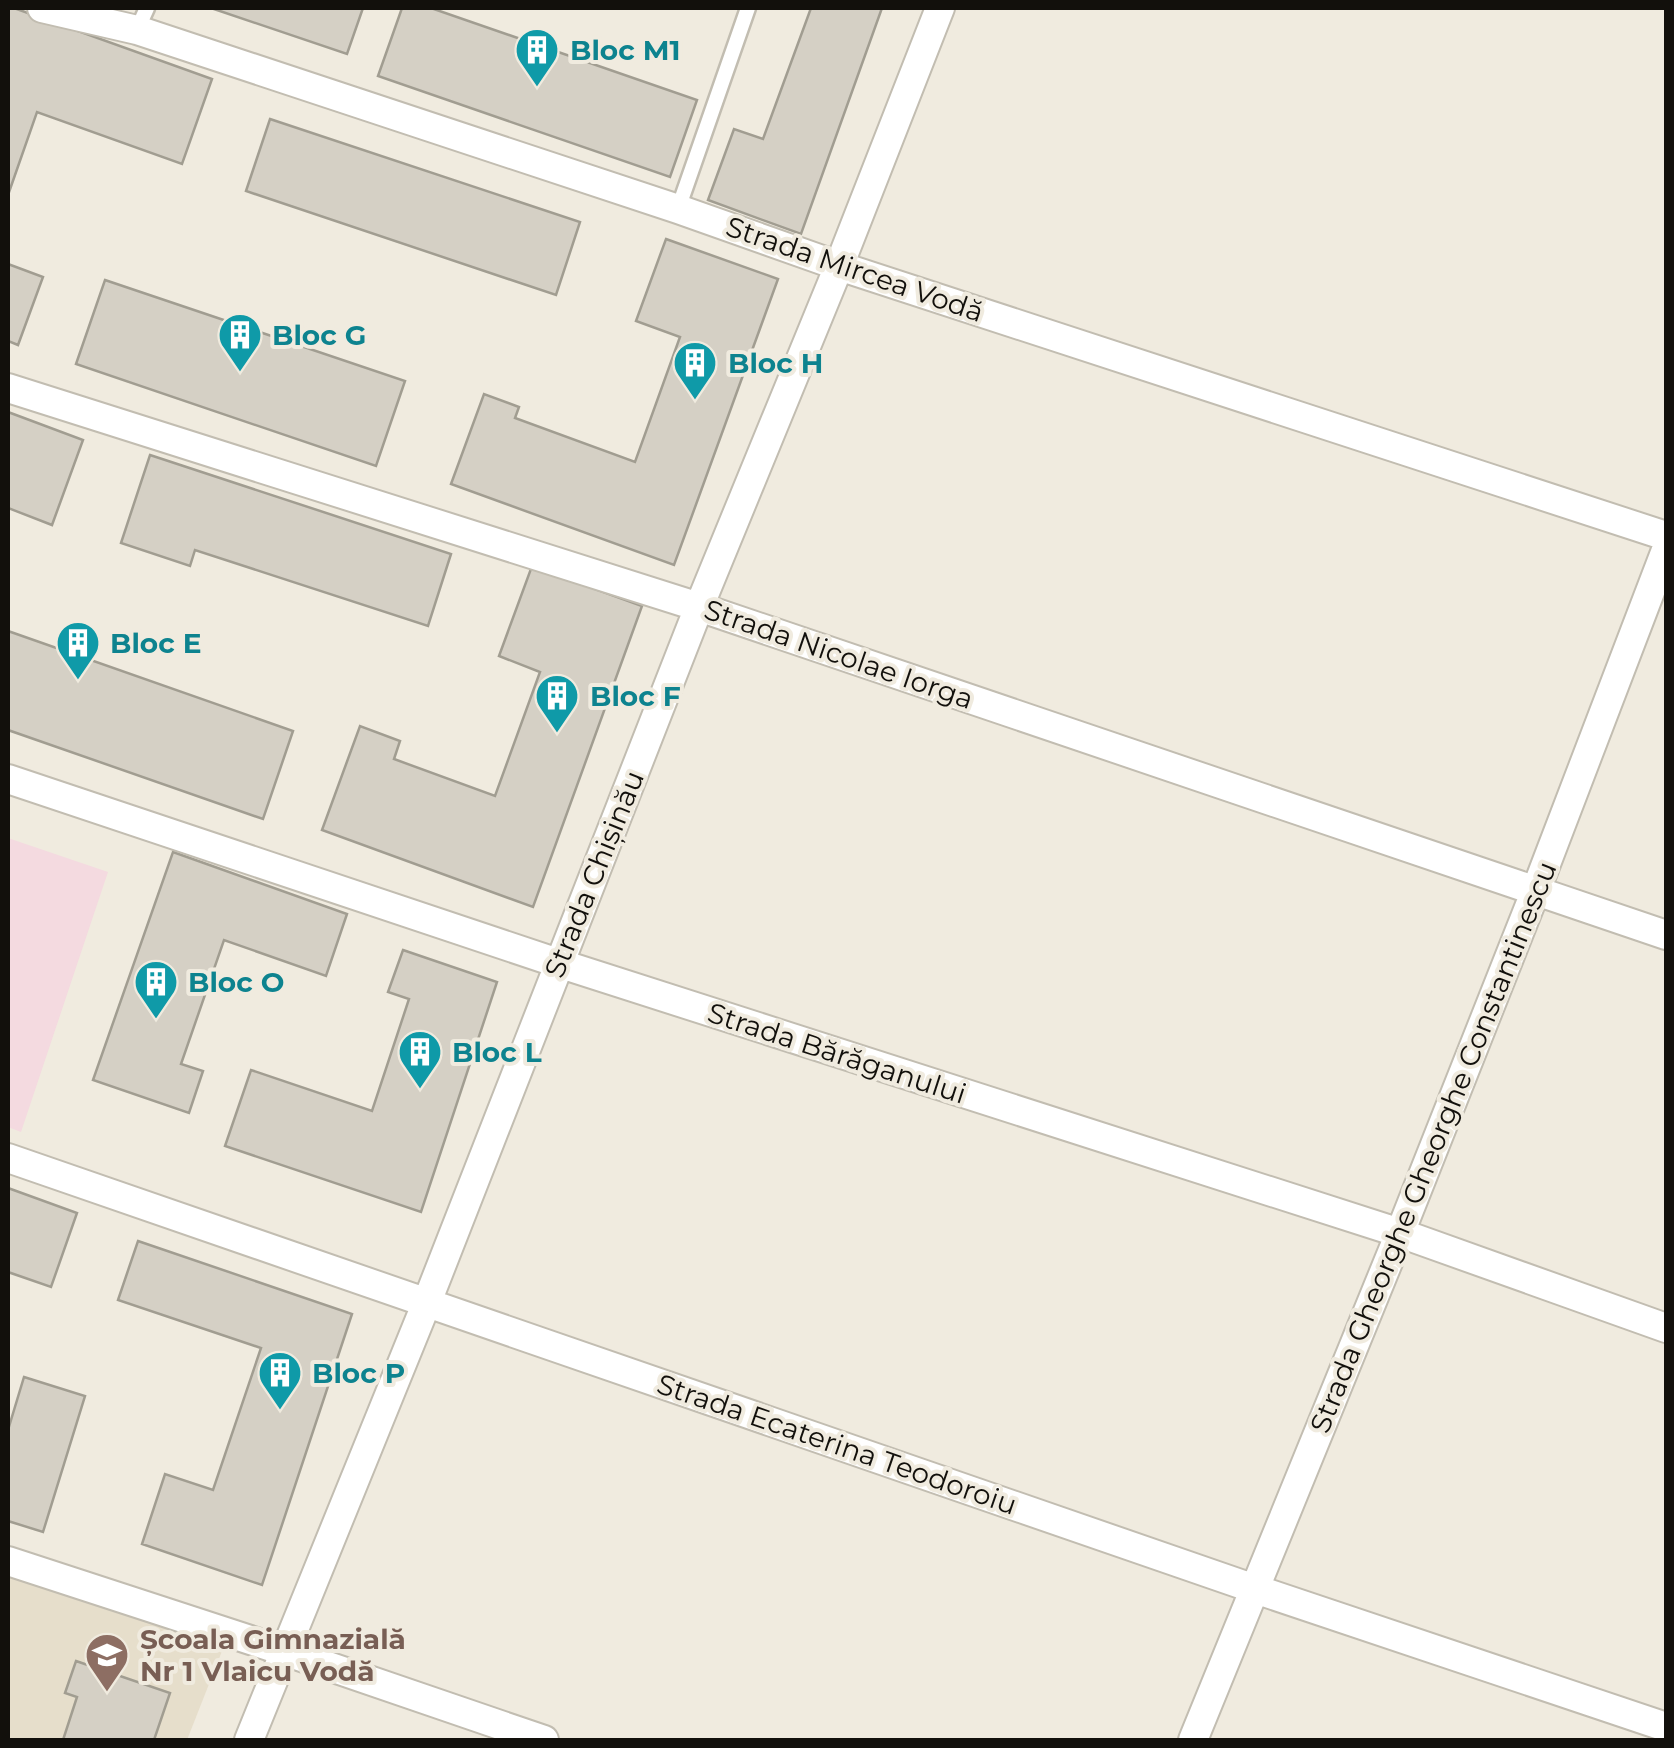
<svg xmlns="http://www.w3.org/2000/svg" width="1674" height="1748" font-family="Montserrat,sans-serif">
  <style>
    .commercial { fill: #f4dae0 }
    .built { fill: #e6decb }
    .building { fill: #d5d0c5; stroke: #a19d91; stroke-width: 2.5 }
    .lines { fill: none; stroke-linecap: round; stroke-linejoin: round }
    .lane-casing { stroke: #c2bdb1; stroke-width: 19 }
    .street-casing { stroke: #c2bdb1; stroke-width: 32 }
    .lane { stroke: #fff; stroke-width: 14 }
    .street { stroke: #fff; stroke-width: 28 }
    .labels { text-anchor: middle; stroke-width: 8; stroke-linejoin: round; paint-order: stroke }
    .culture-label { font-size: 28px; font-weight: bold; fill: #0d838f; stroke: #f0ebdf; text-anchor: start }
    .street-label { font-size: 28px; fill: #12100c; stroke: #f0ebdf }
    .education-label { font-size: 28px; font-weight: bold; fill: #785e54; stroke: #f0ebdf; text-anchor: start }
  </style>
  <rect width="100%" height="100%" fill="#f0ebdf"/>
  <!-- commercial -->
  <path class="commercial" d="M8,838L108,872L21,1132L8,1127Z"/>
  <!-- built -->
  <path class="built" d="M8,1577L224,1646L187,1740H8Z"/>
  <!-- building -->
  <path class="building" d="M8,8H14L212,79L182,164L37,112L8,195Z
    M211,8H363L347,54Z
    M402,8H431L697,100L670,177L378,76Z
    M811,8H882L801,234L708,200L734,129L763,139Z
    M270,119L580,222L556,295L246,191Z
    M666,239L778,279L674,565L451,484L484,394L519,407L515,418L635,462L680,337L636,321Z
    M8,264L43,277L18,345L8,341Z
    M105,280L405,381L376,466L76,364Z
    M8,412L83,440L52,525L8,508Z
    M150,455L451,554L428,626L195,550L190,566L121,543Z
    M532,566L642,606L533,907L322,830L360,726L400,741L394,759L495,796L540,672L499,656Z
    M8,631L293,731L263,819L8,730Z
    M173,852L347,914L326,976L224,940L181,1064L203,1071L189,1113L93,1080Z
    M403,950L497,982L421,1212L225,1146L251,1070L372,1111L409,999L388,992Z
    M8,1188L77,1213L51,1287L8,1272Z
    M138,1241L352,1314L262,1585L142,1544L165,1474L213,1490L261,1348L118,1300Z
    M24,1377L85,1396L43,1532L8,1521V1430Z
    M76,1661L170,1693L154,1740H63L77,1697L65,1693Z"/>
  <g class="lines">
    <defs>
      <path id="lane" d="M137,30L147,8
        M678,209L748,8"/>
      <path id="street" d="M42,8L137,30L678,209L839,266L1666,536
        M8,388L699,607L1666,935
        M8,779L558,963L1400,1233L1666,1328
        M8,1158L1255,1589L1666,1727
        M8,1561L284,1651L544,1740
        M249,1740L427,1302L699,607L839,266L940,8
        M1193,1740L1400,1233L1536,890L1666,550"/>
    </defs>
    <!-- lane casing -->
    <use href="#lane" class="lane-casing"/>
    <!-- street casing -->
    <use href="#street" class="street-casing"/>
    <!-- lane -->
    <use href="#lane" class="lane"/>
    <!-- street -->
    <use href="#street" class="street"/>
  </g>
  <!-- icons -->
  <defs>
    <symbol id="building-pin" viewBox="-11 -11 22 30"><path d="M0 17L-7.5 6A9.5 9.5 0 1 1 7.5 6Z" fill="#0f9aa8" stroke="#f0ebdf"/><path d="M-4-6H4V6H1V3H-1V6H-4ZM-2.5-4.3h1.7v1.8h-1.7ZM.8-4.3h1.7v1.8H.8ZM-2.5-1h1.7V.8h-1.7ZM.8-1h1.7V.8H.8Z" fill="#fff"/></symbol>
    <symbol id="school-pin" viewBox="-11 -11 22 30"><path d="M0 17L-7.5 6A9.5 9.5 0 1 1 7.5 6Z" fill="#8d6e63" stroke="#f0ebdf"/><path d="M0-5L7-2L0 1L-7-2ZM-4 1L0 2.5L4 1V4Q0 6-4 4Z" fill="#fff"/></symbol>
  </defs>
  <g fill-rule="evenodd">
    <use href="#building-pin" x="512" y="25" width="50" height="68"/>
    <use href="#building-pin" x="215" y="310" width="50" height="68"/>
    <use href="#building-pin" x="670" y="338" width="50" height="68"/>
    <use href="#building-pin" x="53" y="618" width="50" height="68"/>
    <use href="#building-pin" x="532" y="671" width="50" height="68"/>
    <use href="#building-pin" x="131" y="957" width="50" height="68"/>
    <use href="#building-pin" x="395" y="1027" width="50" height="68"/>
    <use href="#building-pin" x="255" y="1348" width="50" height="68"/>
    <use href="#school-pin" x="82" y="1630" width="50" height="68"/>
  </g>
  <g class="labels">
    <!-- culture labels -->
    <g class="culture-label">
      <text x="570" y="60">Bloc M1</text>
      <text x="272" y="345">Bloc G</text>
      <text x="728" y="373">Bloc H</text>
      <text x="110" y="653">Bloc E</text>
      <text x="590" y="706">Bloc F</text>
      <text x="188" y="992">Bloc O</text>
      <text x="452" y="1062">Bloc L</text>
      <text x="312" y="1383">Bloc P</text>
    </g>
    <!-- street labels -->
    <g class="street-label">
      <text transform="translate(855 269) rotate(19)" y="10">Strada Mircea Vodă</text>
      <text transform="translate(839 654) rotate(19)" y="10">Strada Nicolae Iorga</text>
      <text transform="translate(594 874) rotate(-68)" y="10">Strada Chișinău</text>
      <text transform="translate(837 1053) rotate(18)" y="10">Strada Bărăganului</text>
      <text transform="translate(1433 1147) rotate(-68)" y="10">Strada Gheorghe Gheorghe Constantinescu</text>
      <text transform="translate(837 1444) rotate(19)" y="10">Strada Ecaterina Teodoroiu</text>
    </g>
    <!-- education labels -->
    <g class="education-label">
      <text x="140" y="1649">Școala Gimnazială<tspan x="140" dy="32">Nr 1 Vlaicu Vodă</tspan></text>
    </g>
  </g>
  <!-- border -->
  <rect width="1674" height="1748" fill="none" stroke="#12100c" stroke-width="20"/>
</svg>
